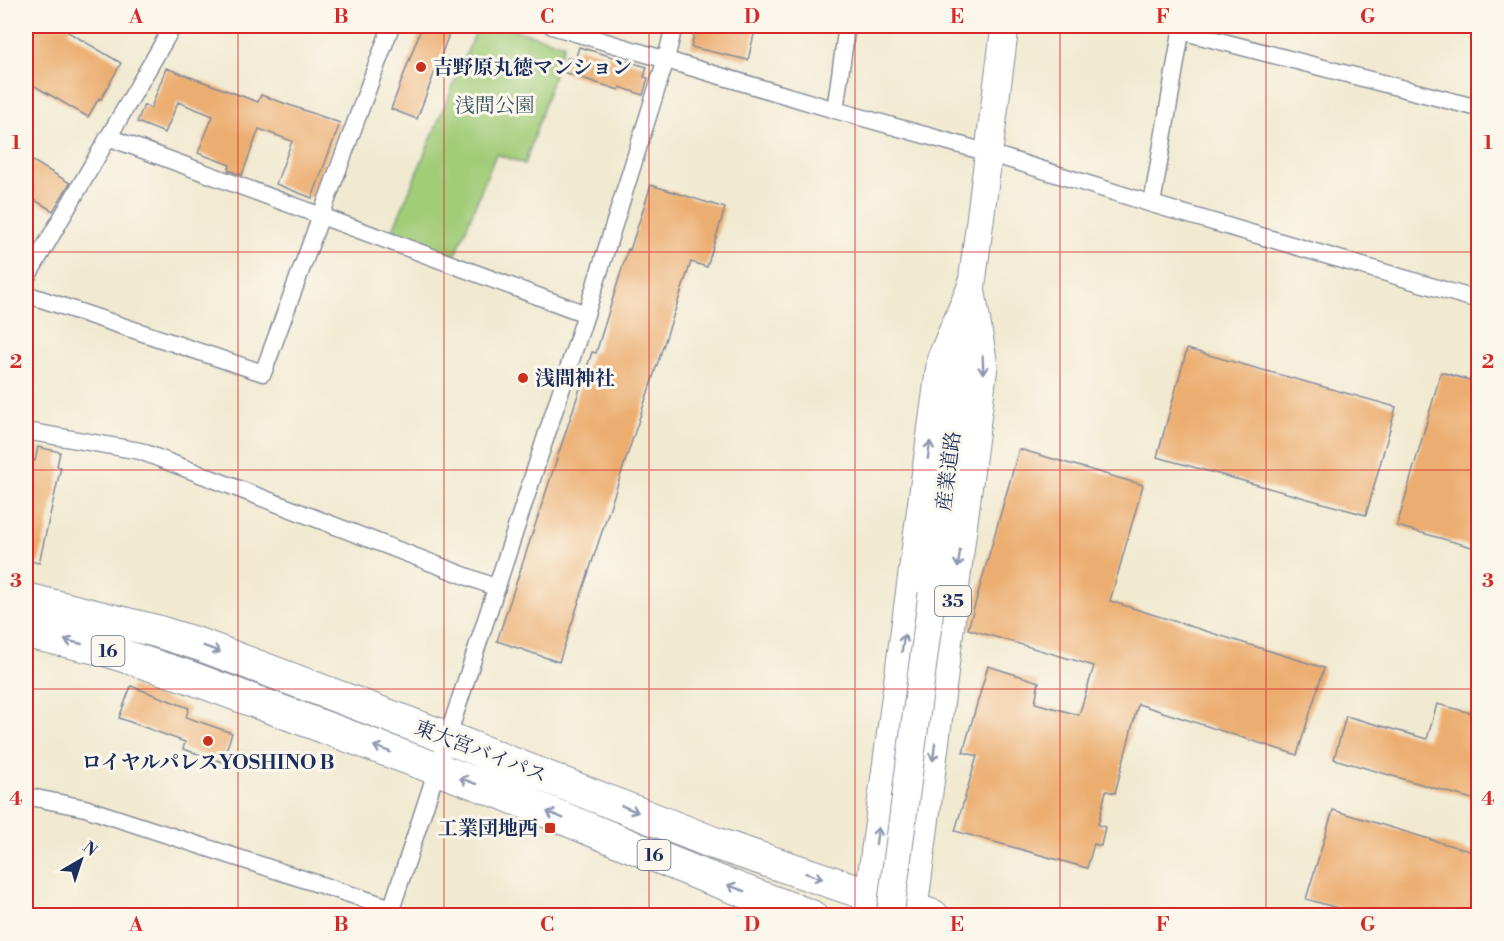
<svg xmlns="http://www.w3.org/2000/svg" width="1504" height="941" font-family="'Libre Bodoni','Noto Serif JP',serif">
  <style>
    .green { fill: #a1cc78; stroke: #5e7e6b; stroke-width: 1.5 }
    .building { fill: #ecad6f }
    .lines { fill: none; stroke-linecap: round; stroke-linejoin: round }
    .street-casing { stroke: #868c98; stroke-width: 19 }
    .primary-casing { stroke: #868c98; stroke-width: 29 }
    .highway-casing { stroke: #868c98; stroke-width: 34 }
    .street { stroke: #fff; stroke-width: 16 }
    .primary { stroke: #fff; stroke-width: 27 }
    .highway { stroke: #fff; stroke-width: 32 }
    .primary-bridge-casing { stroke: #868c98; stroke-width: 29; stroke-linecap: butt }
    .primary-bridge { stroke: #fff; stroke-width: 27 }
    .oneway { stroke: #8d97ae }
    .grid { fill: none; stroke: #d62828; stroke-width: 1.5; stroke-opacity: 0.55 }
    .poi-dot { fill: #c8321e; stroke: #fbf7ec; stroke-width: 2 }
    .labels { text-anchor: middle; stroke-width: 6; stroke-linejoin: round; paint-order: stroke }
    .shield { fill: #fbf7ec; stroke: #5e6b89; stroke-width: 1.5 }
    .shield-label { font-size: 18px; font-weight: bold; fill: #1b2f5e }
    .poi-label { font-size: 20px; font-weight: bold; fill: #1b2f5e; stroke: #fbf7ec; text-anchor: start }
    .park-label { font-size: 20px; fill: #3c5664; stroke: #fbf7ec }
    .street-label { font-size: 20px; fill: #1b2f5e; stroke: #fbf7ec }
    .neatline { fill: none; stroke: #d62828; stroke-width: 2 }
    .grid-label { font-size: 20px; text-anchor: middle; font-weight: bold; fill: #d62828 }
  </style>
  <rect width="100%" height="100%" fill="#fbf7ec"/>
  <filter id="ink" filterUnits="userSpaceOnUse"><feTurbulence type="fractalNoise" baseFrequency=".0167" numOctaves="2"/><feDisplacementMap in="SourceGraphic" scale="12" xChannelSelector="R" yChannelSelector="G"/><feConvolveMatrix kernelMatrix="1 2 1 2 8 2 1 2 1" color-interpolation-filters="sRGB"/></filter>
  <filter id="wash" filterUnits="userSpaceOnUse"><feTurbulence type="fractalNoise" baseFrequency=".008" numOctaves="4" result="noise"/><feDisplacementMap in="SourceGraphic" scale="24" xChannelSelector="R" yChannelSelector="G"/><feGaussianBlur stdDeviation="1.35" result="paint"/><feColorMatrix in="noise" values="0 0 0 0 0 0 0 0 0 0 0 0 0 0 0 0 0 1.4 0 .05"/><feComposite in="paint" operator="in"/></filter>
  <g filter="url(#wash)">
    <rect width="100%" height="100%" fill="#f1ead1"/>
    <!-- green -->
    <path class="green" d="M478,26H499L564,44L525,164L496,154L455,256L392,232Z"/>
    <g id="blocks">
      <!-- building -->
      <path class="building" d="M26,26H72L68,32L121,63L101,99L99,98L88,117L26,81Z
        M422,26H452L417,119L391,109Z
        M696,26H756L748,60L691,47Z
        M579,47L647,67L644,77L648,78L643,95L620,87L619,90L563,72L568,58L575,60Z
        M166,68L258,102L261,95L340,123L312,198L276,184L292,141L259,129L242,175L228,170L230,165L198,153L213,116L178,102L165,133L137,122L144,105L151,108Z
        M26,157L70,183L53,211L26,195Z
        M651,185L725,208L707,267L691,262L559,662L497,641L592,352L596,353L628,249L630,250Z
        M1187,349L1396,407L1366,515L1157,457Z
        M1441,372L1479,383V549L1397,526Z
        M38,447L60,452L57,466L61,467L39,563L26,560V484L31,461H35Z
        M1019,449L1143,485L1110,601L1324,668L1297,755L1138,704L1115,793L1106,791L1098,825L1105,827L1101,846L1094,844L1087,868L955,831L977,756L963,752L988,666L1039,682L1035,703L1079,715L1094,666L968,629Z
        M131,686L189,708L186,717L232,733L222,762L183,749L185,742L119,718Z
        M1437,704L1479,715V801L1334,759L1346,716L1427,739Z
        M1333,810L1479,854V915H1362L1306,899Z"/>
    </g>
  </g>
  <g filter="url(#ink)">
    <use href="#blocks" fill-opacity="0" stroke="#868c98" stroke-width="1.5"/>
    <g class="lines">
      <defs>
        <path id="street" d="M552,26L835,110L989,153L1152,204L1478,300
          M1181,31L1478,108
          M835,110L847,26
          M108,137L586,314
          M1152,204L1182,26
          M26,279L173,26
          M26,294L263,373L391,26
          M26,431L140,451L497,588
          M26,796L85,808L392,908
          M389,916L586,314L666,59L674,26"/>
        <path id="primary" d="M932,594L1005,26
          M866,916L941,358L971,287
          M913,916L984,366L971,287"/>
        <path id="highway" d="M26,599L156,631L201,645L448,738L714,843L933,916
          M26,632L105,650L189,677L499,792L704,876L811,916"/>
      </defs>
      <!-- street casing -->
      <use href="#street" class="street-casing"/>
      <!-- primary casing -->
      <use href="#primary" class="primary-casing"/>
      <!-- highway casing -->
      <use href="#highway" class="highway-casing"/>
      <!-- street -->
      <use href="#street" class="street"/>
      <!-- primary -->
      <use href="#primary" class="primary"/>
      <!-- highway -->
      <use href="#highway" class="highway"/>
      <defs>
        <path id="primary-bridge" d="M890,916L932,594"/>
      </defs>
      <!-- primary-bridge casing -->
      <use href="#primary-bridge" class="primary-bridge-casing"/>
      <!-- primary-bridge -->
      <use href="#primary-bridge" class="primary-bridge"/>
    </g>
    <!-- one-way arrows -->
    <defs><path id="oneway-shaft" d="M-6 0H5M1.5-3L5.5 0L1.5 3" fill="none" stroke-width="1.6" stroke-linecap="round" stroke-linejoin="round" transform="scale(1.5)"/></defs>
    <g class="oneway">
      <use href="#oneway-shaft" transform="translate(983 365) rotate(88)"/>
      <use href="#oneway-shaft" transform="translate(929 450) rotate(-82)"/>
      <use href="#oneway-shaft" transform="translate(959 559) rotate(97)"/>
      <use href="#oneway-shaft" transform="translate(73 642) rotate(-167)"/>
      <use href="#oneway-shaft" transform="translate(903 643) rotate(-82)"/>
      <use href="#oneway-shaft" transform="translate(212 649) rotate(20)"/>
      <use href="#oneway-shaft" transform="translate(382 749) rotate(-159)"/>
      <use href="#oneway-shaft" transform="translate(934 752) rotate(97)"/>
      <use href="#oneway-shaft" transform="translate(468 781) rotate(-160)"/>
      <use href="#oneway-shaft" transform="translate(630 809) rotate(22)"/>
      <use href="#oneway-shaft" transform="translate(555 815) rotate(-158)"/>
      <use href="#oneway-shaft" transform="translate(877 836) rotate(-82)"/>
      <use href="#oneway-shaft" transform="translate(814 876) rotate(18)"/>
      <use href="#oneway-shaft" transform="translate(736 888) rotate(-160)"/>
    </g>
  </g>
  <!-- grid -->
  <path class="grid" d="M238,26V916M444,26V916M649,26V916M855,26V916M1060,26V916M1266,26V916M26,252H1478M26,470H1478M26,689H1478"/>
  <!-- markers -->
  <g class="poi-dot">
    <circle cx="421" cy="67" r="6"/>
    <circle cx="523" cy="378" r="6"/>
    <circle cx="208" cy="741" r="6"/>
    <rect x="544" y="822" width="12" height="12" rx="3"/>
  </g>
  <g class="labels">
    <!-- shield labels -->
    <g class="shield">
      <rect x="935" y="586" width="36" height="30" rx="4.5"/>
      <rect x="91.5" y="636" width="33" height="30" rx="4.5"/>
      <rect x="637.5" y="840" width="33" height="30" rx="4.5"/>
    </g>
    <g class="shield-label">
      <text x="953" y="607">35</text>
      <text x="108" y="657">16</text>
      <text x="654" y="861">16</text>
    </g>
    <!-- poi labels -->
    <g class="poi-label">
      <text x="433" y="74">吉野原丸徳マンション</text>
      <text x="535" y="385">浅間神社</text>
      <text x="208" y="769" text-anchor="middle">ロイヤルパレスYOSHINO B</text>
      <text x="538" y="835" text-anchor="end">工業団地西</text>
    </g>
    <!-- park labels -->
    <g class="park-label">
      <text x="495" y="112">浅間公園</text>
    </g>
    <!-- street labels -->
    <g class="street-label">
      <text transform="translate(948 471) rotate(-83)" y="7">産業道路</text>
      <text transform="translate(481 751) rotate(21)" y="7">東大宮バイパス</text>
    </g>
  </g>
  <!-- margin -->
  <rect width="1504" height="941" fill="none" stroke="#fbf7ec" stroke-width="66"/>
  <!-- north arrow -->
  <g transform="translate(81 860) rotate(39)" stroke="#fbf7ec" stroke-width="4.5" paint-order="stroke">
  <path d="M0-4.5L10 22L0 15L-10 22Z" fill="#1b2f5e"/>
  <text y="-9" font-size="16" font-weight="bold" text-anchor="middle" fill="#1b2f5e">N</text>
  </g>
  <rect x="33" y="33" width="1438" height="875" class="neatline"/>
  <g class="grid-label">
    <text x="136" y="23">A</text>
    <text x="341" y="23">B</text>
    <text x="547" y="23">C</text>
    <text x="752" y="23">D</text>
    <text x="957" y="23">E</text>
    <text x="1163" y="23">F</text>
    <text x="1368" y="23">G</text>
    <text x="16" y="149">1</text>
    <text x="1488" y="149">1</text>
    <text x="16" y="368">2</text>
    <text x="1488" y="368">2</text>
    <text x="16" y="587">3</text>
    <text x="1488" y="587">3</text>
    <text x="16" y="805">4</text>
    <text x="1488" y="805">4</text>
    <text x="136" y="931">A</text>
    <text x="341" y="931">B</text>
    <text x="547" y="931">C</text>
    <text x="752" y="931">D</text>
    <text x="957" y="931">E</text>
    <text x="1163" y="931">F</text>
    <text x="1368" y="931">G</text>
  </g>
</svg>
